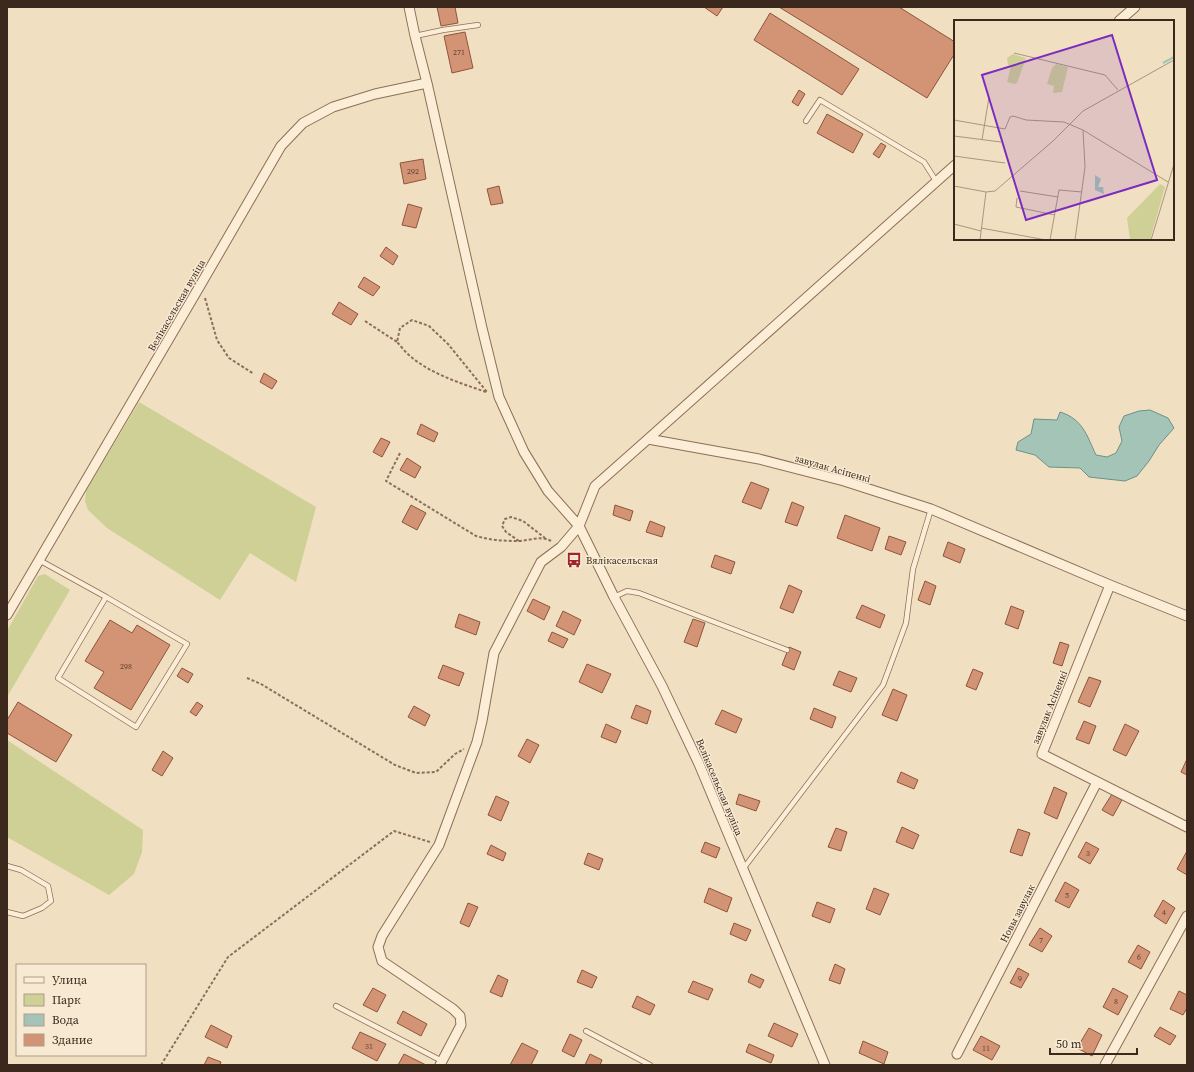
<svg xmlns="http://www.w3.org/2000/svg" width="1194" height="1072" font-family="'Source Serif 4',serif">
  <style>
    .green { fill: #ced095 }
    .water { fill: #a4c4b8; stroke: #6a9385 }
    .building { fill: #d29475; stroke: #8e553b }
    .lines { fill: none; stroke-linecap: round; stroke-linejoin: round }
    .service-casing { stroke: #8d6f57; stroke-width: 6 }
    .minor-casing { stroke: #8d6f57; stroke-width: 11 }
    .path { stroke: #8d6f57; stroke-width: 2; stroke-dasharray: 3 2; stroke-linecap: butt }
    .service { stroke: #fbedd6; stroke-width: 4.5 }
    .minor { stroke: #fbedd6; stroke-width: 9 }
    .labels { text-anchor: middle; stroke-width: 3; stroke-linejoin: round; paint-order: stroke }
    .number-label { font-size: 8px; fill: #614433 }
    .street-label { font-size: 10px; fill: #3b291d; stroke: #f8ead2 }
    .poi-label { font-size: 10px; fill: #3b291d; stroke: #f8ead2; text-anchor: start }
    .inset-river { fill: none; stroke: #a4c4b8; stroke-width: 2 }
    .inset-road { fill: none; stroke: #a89680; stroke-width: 1 }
    .view { fill: #7b2cbf; fill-opacity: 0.15; stroke: #7b2cbf; stroke-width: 2 }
    .inset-edge { fill: none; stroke: #3b291d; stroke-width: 2 }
  </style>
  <rect width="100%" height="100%" fill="#f1dfc2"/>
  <!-- green -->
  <path class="green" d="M139,402L316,507L296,582L250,553L220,600L107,528L88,510L85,501L86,491Z
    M45,574L70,590L7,697V631L38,576Z
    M7,740L143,830L142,852L134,874L109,895L7,837Z"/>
  <!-- water -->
  <path class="water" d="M1150,410L1168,418L1174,428L1159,445L1149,461L1137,476L1125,481L1089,477L1080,468L1049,467L1035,455L1016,450L1018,442L1031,434L1034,419L1057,420L1060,412C1083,419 1087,436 1096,455L1107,457L1116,453L1122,441L1119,427L1124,416L1139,411Z"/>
  <!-- building -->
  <path class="building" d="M437,7H455L458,23L441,26Z
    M704,7H723L717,16Z
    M779,7H899L955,42V53L927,98Z
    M770,13L859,69L842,95L754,40Z
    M465,32L473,68L452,73L444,36Z
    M799,90L805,94L798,106L792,102Z
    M827,114L863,134L853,153L817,133Z
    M881,143L886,146L879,158L873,154Z
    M423,159L426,179L404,184L400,163Z
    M499,186L503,203L491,205L487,189Z
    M408,204L422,208L416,228L402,225Z
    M386,247L398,256L393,265L380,256Z
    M364,277L380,287L373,296L358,287Z
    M339,302L358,314L351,325L332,314Z
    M264,373L277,381L272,389L260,382Z
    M421,424L438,433L434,442L417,434Z
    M381,438L390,442L382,457L373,452Z
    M407,458L421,467L415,478L400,470Z
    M751,482L769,489L761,509L742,502Z
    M792,502L804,507L797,526L785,522Z
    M411,505L426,513L417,530L402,522Z
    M615,505L633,511L630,521L613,515Z
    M845,515L880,528L872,551L837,538Z
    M650,521L665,527L662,537L646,532Z
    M889,536L906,542L901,555L885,549Z
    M948,542L965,549L960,563L943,556Z
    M715,555L735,562L731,574L711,567Z
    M925,581L936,586L930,605L918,600Z
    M789,585L802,591L793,613L780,608Z
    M533,599L550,607L544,620L527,611Z
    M862,605L885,615L880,628L856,618Z
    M1011,606L1024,611L1018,629L1005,624Z
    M563,611L581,620L574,635L556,626Z
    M459,614L480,622L476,635L455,627Z
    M693,619L705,623L697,647L684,642Z
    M110,620L132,633L137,625L170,645L131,710L94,688L104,672L85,661Z
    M552,632L568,639L563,648L548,641Z
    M1060,642L1069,645L1062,666L1053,663Z
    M789,647L801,652L794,670L782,665Z
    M587,664L611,674L602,693L579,682Z
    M443,665L464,673L459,686L438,678Z
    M182,668L193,674L188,683L177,676Z
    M973,669L983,673L976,690L966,686Z
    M839,671L857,678L851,692L833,685Z
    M1089,677L1101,681L1090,707L1078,702Z
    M893,689L907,695L897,721L882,715Z
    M18,702L72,735L56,762L7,733V720Z
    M197,702L203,706L196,716L190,712Z
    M636,705L651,711L647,724L631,718Z
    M414,706L430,715L425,726L408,717Z
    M814,708L836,717L832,728L810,719Z
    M722,710L742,719L736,733L715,724Z
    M1084,721L1096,726L1089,744L1076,739Z
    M606,724L621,731L616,743L601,737Z
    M1125,724L1139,731L1126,756L1113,750Z
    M527,739L539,745L530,763L518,756Z
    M163,751L173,758L162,776L152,770Z
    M1187,759V775L1181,772Z
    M901,772L918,780L914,789L897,782Z
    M1054,787L1067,793L1057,819L1044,813Z
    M739,794L760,801L756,811L736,804Z
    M1112,794L1122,800L1113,816L1102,810Z
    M496,796L509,802L501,821L488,815Z
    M902,827L919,835L913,849L896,842Z
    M836,828L847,832L841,851L828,847Z
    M1018,829L1030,833L1022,856L1010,852Z
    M705,842L720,848L716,858L701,852Z
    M1086,842L1099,849L1090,864L1078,857Z
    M491,845L506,853L503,861L487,854Z
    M1187,851V875L1177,869Z
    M588,853L603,859L599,870L584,864Z
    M1065,882L1079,890L1069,908L1055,901Z
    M709,888L732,898L727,912L704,902Z
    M874,888L889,894L880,915L866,909Z
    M1163,900L1175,908L1166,924L1154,916Z
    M817,902L835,909L830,923L812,916Z
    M468,903L478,907L469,927L460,923Z
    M734,923L751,930L746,941L730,934Z
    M1040,928L1052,936L1042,952L1029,945Z
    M1138,945L1150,952L1141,969L1128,962Z
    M835,964L845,969L840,984L829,980Z
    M1018,968L1029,974L1021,988L1010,983Z
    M582,970L597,977L592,988L577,982Z
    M751,974L764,980L760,988L748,982Z
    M498,975L508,980L502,997L490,992Z
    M693,981L713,989L708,1000L688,992Z
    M373,988L386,995L377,1012L363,1005Z
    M1113,988L1128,996L1118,1015L1103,1007Z
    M1179,991L1187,995V1008L1183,1015L1170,1009Z
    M637,996L655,1005L650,1015L632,1007Z
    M403,1011L427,1024L421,1036L397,1023Z
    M774,1023L798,1034L792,1047L768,1036Z
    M211,1025L232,1036L227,1048L205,1037Z
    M1160,1027L1176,1036L1170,1045L1154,1036Z
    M1089,1028L1102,1035L1092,1056L1077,1048Z
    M360,1032L386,1044L377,1061L352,1048Z
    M570,1034L582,1040L574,1057L562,1051Z
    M981,1036L1000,1046L992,1060L973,1050Z
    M863,1041L888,1052L884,1064L859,1053Z
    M522,1043L538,1051L531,1065H510Z
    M749,1044L774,1055L771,1063L746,1052Z
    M404,1054L426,1065H398Z
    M590,1054L602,1060L600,1065H585Z
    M208,1057L221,1062L220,1065H204Z"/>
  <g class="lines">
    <defs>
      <path id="service" d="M415,36L443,30L478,25
        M806,121L820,100L924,162L936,181
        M39,560L106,597L58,678L136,727L187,644L106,597
        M614,597L627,591L639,593L787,650
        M7,866L21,870L48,886L51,901L42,908L23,916L7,912
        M743,869L883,685L906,623L913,569L931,509
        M336,1006L442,1061
        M586,1031L650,1065"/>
      <path id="minor" d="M409,7L415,36L427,83L482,328L499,397L524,452L548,491L579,526L614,597L662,686L699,764L825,1065
        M1119,21L1135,7
        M648,439L955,165
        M1110,585L1042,754L1187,827
        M7,615L201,284L281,146L303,123L333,107L375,94L427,83
        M957,1054L1097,782
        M440,1065L461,1025L460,1016L453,1009L382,961L378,947L382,936L439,845L477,742L482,721L494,653L541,562L561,547L579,526L595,486L648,439L759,459L844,481L931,509L1110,585L1187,616
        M1105,1065L1187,916"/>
    </defs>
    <!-- service casing -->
    <use href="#service" class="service-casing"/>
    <!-- minor casing -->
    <use href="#minor" class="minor-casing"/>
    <!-- path -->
    <path class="path" d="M205,298L217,340L229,358L254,374
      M365,321L397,342
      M486,392C460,383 431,374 410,356C405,352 401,346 397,342L400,328L412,320L429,326L448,344L487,392
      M400,453L386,481L476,536C490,540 503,541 517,541C529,541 540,535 551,541
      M519,541L506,532L502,526L505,519L511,517L523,521L545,538
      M247,678L261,684L395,765L416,773L436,772L455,754L464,749
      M161,1065L228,957L394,831L430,842"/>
    <!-- service -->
    <use href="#service" class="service"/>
    <!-- minor -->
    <use href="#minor" class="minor"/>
  </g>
  <!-- icons -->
  <defs>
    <symbol id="bus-bare" viewBox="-9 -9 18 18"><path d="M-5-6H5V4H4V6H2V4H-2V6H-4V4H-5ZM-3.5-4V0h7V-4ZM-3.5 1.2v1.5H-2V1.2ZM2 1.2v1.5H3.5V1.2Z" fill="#a0232e" stroke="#f8ead2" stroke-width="2.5" paint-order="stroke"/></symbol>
  </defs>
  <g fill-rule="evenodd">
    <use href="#bus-bare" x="563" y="549" width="22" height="22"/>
  </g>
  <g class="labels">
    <!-- number labels -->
    <g class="number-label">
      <text x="459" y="55">271</text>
      <text x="413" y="174">292</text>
      <text x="126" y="669">298</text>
      <text x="1088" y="856">3</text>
      <text x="1067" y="898">5</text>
      <text x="1164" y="915">4</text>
      <text x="1041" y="943">7</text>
      <text x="1139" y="960">6</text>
      <text x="1020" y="981">9</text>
      <text x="1116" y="1004">8</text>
      <text x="369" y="1049">31</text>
      <text x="986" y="1051">11</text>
    </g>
    <!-- street labels -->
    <g class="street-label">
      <text transform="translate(176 305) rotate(-60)" y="4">Велікасельская вуліца</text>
      <text transform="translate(833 468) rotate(16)" y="4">завулак Асіпенкі</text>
      <text transform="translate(1049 707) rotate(-68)" y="4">завулак Асіпенкі</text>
      <text transform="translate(720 787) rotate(67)" y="4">Велікасельская вуліца</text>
      <text transform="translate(1017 913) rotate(-63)" y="4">Новы завулак</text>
    </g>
    <!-- poi labels -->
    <g class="poi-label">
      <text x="586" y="564">Вялікасельская</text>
    </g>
  </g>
  <!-- overview -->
  <g transform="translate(954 20)">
    <rect width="220" height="220" fill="#f1dfc2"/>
    <path d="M59,34L72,38L63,63L60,64L53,62L57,46L54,45L53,38ZM102,44L114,47L108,72L99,73L100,66L93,64L98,48ZM206,164L211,167L196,220H176L173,198Z" fill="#ced095"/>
    <path d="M141,155L147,159L144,167H149L150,174L141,170Z" fill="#a4c4b8"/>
    <path class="inset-river" d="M209,43L220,37"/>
    <path class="inset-road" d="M60,33L151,55L164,70M0,100L51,109L56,97L59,96L72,100L110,102L129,110L131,147L121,220M129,110L214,162M0,116L47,122M28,120L35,77M0,136L51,143M0,166L32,172L41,171L99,121L129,91L220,40M66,171L104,177M63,178L62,187L101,195M0,204L27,211M27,208L92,220M26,220L32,172M96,220L105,170L128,172M197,220L220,144"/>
    <path class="view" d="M158,15L203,160L72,200L28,55Z"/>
    <rect width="220" height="220" class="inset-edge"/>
  </g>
  <!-- border -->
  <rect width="1194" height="1072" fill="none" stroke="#3b291d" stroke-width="16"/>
  <!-- legend -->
  <rect x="16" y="964" width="130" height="92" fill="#f8ead2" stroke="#ac9d8a"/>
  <rect x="24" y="977" width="20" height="6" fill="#fbedd6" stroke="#ac9d8a"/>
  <text x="52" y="984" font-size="12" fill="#3b291d">Улица</text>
  <rect x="24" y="994" width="20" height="12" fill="#ced095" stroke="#ac9d8a"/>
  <text x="52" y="1004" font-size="12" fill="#3b291d">Парк</text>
  <rect x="24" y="1014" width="20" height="12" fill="#a4c4b8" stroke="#ac9d8a"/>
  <text x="52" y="1024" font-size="12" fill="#3b291d">Вода</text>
  <rect x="24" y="1034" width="20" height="12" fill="#d29475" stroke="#ac9d8a"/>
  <text x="52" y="1044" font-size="12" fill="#3b291d">Здание</text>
  <!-- scale -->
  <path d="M1050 1048v6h87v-6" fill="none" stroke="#3b291d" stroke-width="2"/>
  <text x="1056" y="1048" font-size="12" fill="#3b291d" stroke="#f8ead2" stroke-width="3" paint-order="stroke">50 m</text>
</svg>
